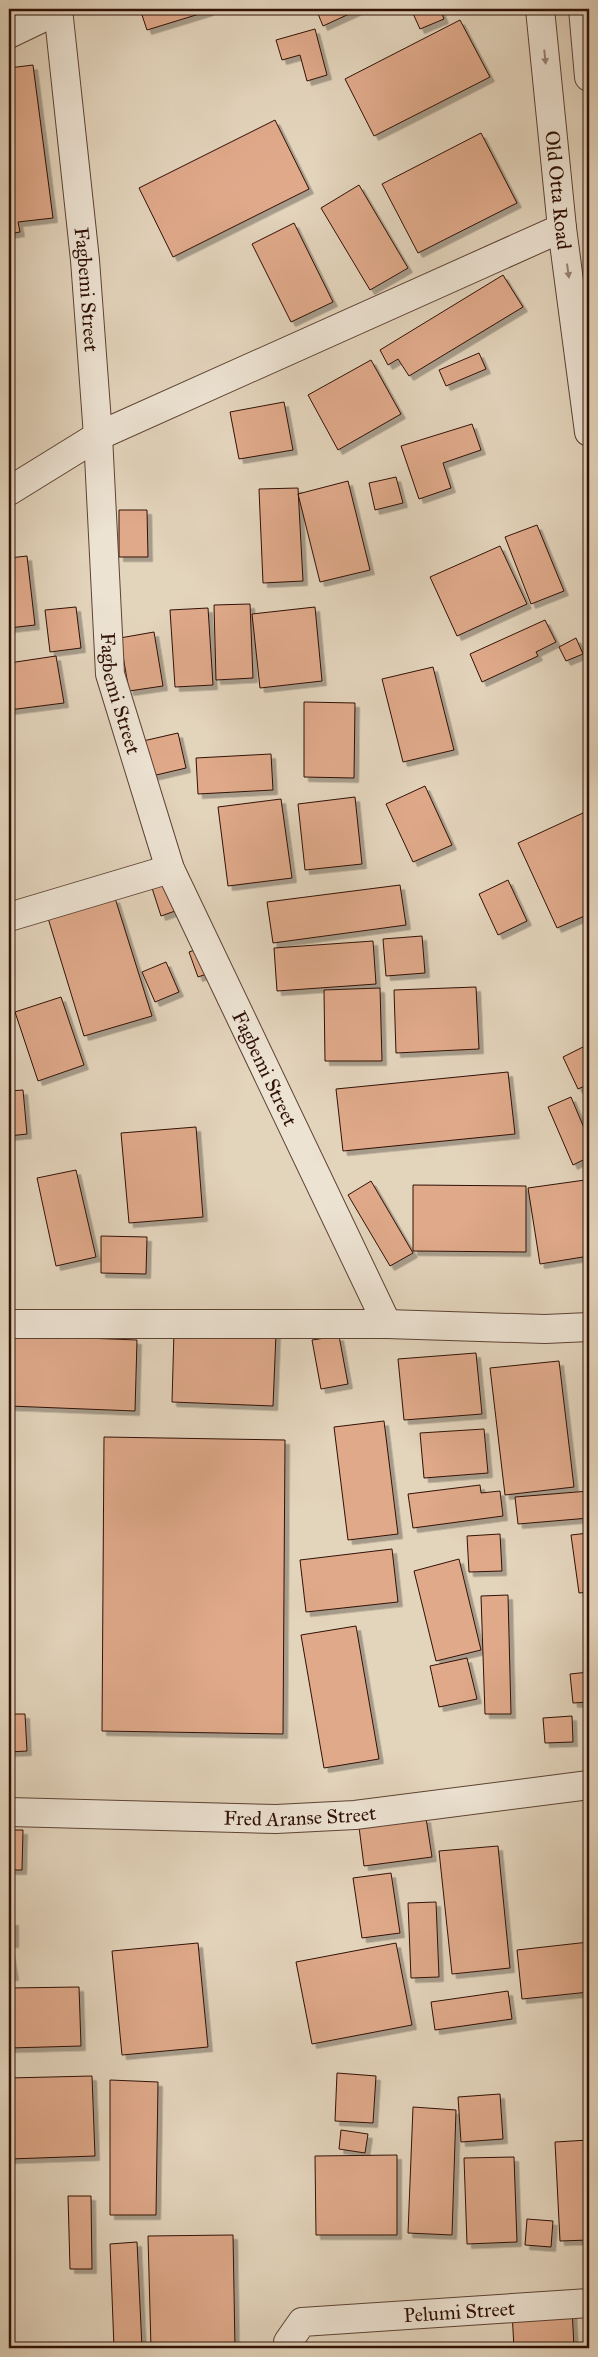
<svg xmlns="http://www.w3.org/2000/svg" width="598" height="2357" font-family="'IM FELL Great Primer',serif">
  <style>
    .building { fill: #dfa98a; stroke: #301105; filter: url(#shadow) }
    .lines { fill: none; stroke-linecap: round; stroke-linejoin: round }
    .minor-casing { stroke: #5d4233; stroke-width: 30 }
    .tertiary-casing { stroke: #5d4233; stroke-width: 30 }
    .minor { stroke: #ede3d3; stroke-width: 28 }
    .tertiary { stroke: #ede3d3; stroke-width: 28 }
    .oneway { fill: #988476 }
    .labels { text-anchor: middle; stroke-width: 4; stroke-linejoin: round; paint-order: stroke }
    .street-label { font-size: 20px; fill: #301105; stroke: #ede3d3 }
  </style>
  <defs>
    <filter id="shadow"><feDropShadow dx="4.5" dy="4.5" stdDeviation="0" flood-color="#0004"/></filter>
  </defs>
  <rect width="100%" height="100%" fill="#e3d4bc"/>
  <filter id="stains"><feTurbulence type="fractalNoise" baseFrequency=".004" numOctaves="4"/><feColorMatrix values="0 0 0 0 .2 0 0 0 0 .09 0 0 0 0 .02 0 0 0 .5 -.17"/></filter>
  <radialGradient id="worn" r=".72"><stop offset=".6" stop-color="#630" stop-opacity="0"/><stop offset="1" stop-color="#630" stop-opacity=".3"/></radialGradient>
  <!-- building -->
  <path class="building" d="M140,9H208L209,11L147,30Z
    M316,9H360L323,26Z
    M411,9H440L444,19L420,29Z
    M460,20L490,77L374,136L345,79Z
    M315,29L327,75L307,81L300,55L282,60L276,40Z
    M33,65L53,218L18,222L20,232L9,234V68Z
    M275,120L309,189L173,257L139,188Z
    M481,133L517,203L418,253L382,184Z
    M359,185L408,268L370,290L321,208Z
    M294,223L333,302L291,322L252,244Z
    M503,275L523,307L409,376L398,359L388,365L380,350Z
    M479,353L486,369L446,386L439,370Z
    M371,360L401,414L338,450L308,395Z
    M284,402L293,450L239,459L230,412Z
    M472,424L481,450L443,463L451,488L419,499L401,446Z
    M396,477L403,503L375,510L369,483Z
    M348,481L370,570L320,582L298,494Z
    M298,488L303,581L263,583L259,489Z
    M119,510H147L148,557H119Z
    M537,525L564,591L531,604L505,537Z
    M500,546L527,604L457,636L430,577Z
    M27,556L35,625L9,628V558Z
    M250,604L253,678L216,680L214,605Z
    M76,607L81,648L50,652L45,610Z
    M315,607L322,681L260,688L252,614Z
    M208,608L213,685L175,687L170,610Z
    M545,620L556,642L536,652L538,656L482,682L470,654Z
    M154,632L163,686L129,691L120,638Z
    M576,638L583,654L566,661L559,647Z
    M56,656L64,703L9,710V663Z
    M433,667L454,750L403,762L382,679Z
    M304,702L355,703L354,778L304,777Z
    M178,733L186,768L152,776L143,741Z
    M271,754L273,790L198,794L196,758Z
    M425,786L452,845L413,862L386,804Z
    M355,797L362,864L305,870L298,804Z
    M281,799L292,878L228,886L218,807Z
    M583,813L589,826V914L557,928L518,843Z
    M508,880L527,921L498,935L479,894Z
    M169,883L178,910L161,916L152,888Z
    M400,885L406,925L273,943L267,902Z
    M115,898L152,1016L84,1036L48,918Z
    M422,936L425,973L386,976L383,939Z
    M373,941L376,984L277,991L274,948Z
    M203,947L212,972L198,977L189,952Z
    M166,962L179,992L155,1002L142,972Z
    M476,987L479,1049L396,1053L394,990Z
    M380,988L382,1061H325L324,990Z
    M61,997L84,1065L38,1081L15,1012Z
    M589,1044V1084L578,1089L563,1057Z
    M508,1072L515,1134L343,1151L336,1089Z
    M23,1090L27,1134L9,1136V1091Z
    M571,1097L589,1140V1157L573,1165L548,1107Z
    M196,1127L203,1217L129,1223L121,1133Z
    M76,1170L96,1257L56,1266L37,1178Z
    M585,1180L589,1207V1256L540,1264L528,1188Z
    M371,1181L413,1253L390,1266L348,1195Z
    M413,1185L526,1186V1252L413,1251Z
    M101,1236L147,1237L146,1274L101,1273Z
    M174,1331L276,1334L273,1406L172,1402Z
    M9,1335L137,1340L135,1411L9,1406Z
    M339,1336L348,1384L321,1389L312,1340Z
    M476,1353L482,1414L404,1420L398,1359Z
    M559,1361L574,1487L505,1495L490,1368Z
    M384,1421L398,1534L348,1540L334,1427Z
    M484,1429L488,1473L424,1478L420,1433Z
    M104,1437L285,1440L283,1734L102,1731Z
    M480,1485L481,1493L500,1491L503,1516L413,1528L408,1494Z
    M589,1491V1518L518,1524L515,1497Z
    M589,1533V1592L579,1593L571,1535Z
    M500,1534L502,1571L469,1572L467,1536Z
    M392,1549L398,1602L306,1612L300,1560Z
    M459,1559L481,1650L436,1661L414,1571Z
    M508,1595L511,1714H485L481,1596Z
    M356,1626L379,1759L324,1768L301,1635Z
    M467,1658L477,1699L439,1707L430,1666Z
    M589,1672V1702L573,1703L570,1674Z
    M9,1714H25L27,1751L9,1752Z
    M572,1716L573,1742L545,1743L543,1718Z
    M426,1818L432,1857L364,1866L359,1827Z
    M9,1830H23L22,1870H9Z
    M498,1846L510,1968L452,1974L439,1851Z
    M391,1873L400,1933L362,1938L353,1878Z
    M436,1902L439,1977L411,1978L408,1903Z
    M9,1921H14V1943H9Z
    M589,1942V1992L522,1999L517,1950Z
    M198,1943L208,2047L122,2055L112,1951Z
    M396,1943L412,2025L312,2044L296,1962Z
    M9,1950H10L14,1976H9Z
    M79,1987L81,2046L9,2048V1988Z
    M508,1991L512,2019L435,2030L431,2002Z
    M337,2073L376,2076L373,2123L335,2121Z
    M92,2076L95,2156L9,2159V2078Z
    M110,2080L158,2082L156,2215H110Z
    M500,2094L503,2139L461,2142L458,2097Z
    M413,2107L456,2110L452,2235L408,2233Z
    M341,2130L368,2134L365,2153L339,2149Z
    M589,2140V2240L560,2241L555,2142Z
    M397,2155V2235H316L315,2156Z
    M514,2157L517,2242L467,2244L464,2158Z
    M68,2196H91L92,2269H70Z
    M527,2219L553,2221L551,2247L525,2245Z
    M233,2235L235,2348H151L148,2236Z
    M137,2242L142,2348H114L110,2244Z
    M572,2308L574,2348H514L512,2312Z"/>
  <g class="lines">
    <defs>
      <g id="minor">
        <path id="s1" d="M58,9L85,260L98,436L110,674L170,869L387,1324"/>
        <path d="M9,34L59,10"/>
        <path d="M9,491L98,436L562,228"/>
        <path d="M9,917L170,869"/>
        <path d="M9,1324H387L545,1329L589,1327"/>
        <path id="s2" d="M9,1812L276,1819L355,1815L589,1785"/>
        <path id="s3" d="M288,2348V2342L302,2322L589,2303"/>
      </g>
      <g id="tertiary">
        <path id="s4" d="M540,9L562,228L589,432"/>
        <path d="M583,9L589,77"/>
      </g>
    </defs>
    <!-- minor casing -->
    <use href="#minor" class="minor-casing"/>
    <!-- tertiary casing -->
    <use href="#tertiary" class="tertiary-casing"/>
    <!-- minor -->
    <use href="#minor" class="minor"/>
    <!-- tertiary -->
    <use href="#tertiary" class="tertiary"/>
  </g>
  <!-- one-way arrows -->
  <defs><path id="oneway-solid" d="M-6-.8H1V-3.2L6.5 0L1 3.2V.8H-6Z" transform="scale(1.25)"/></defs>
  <g class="oneway">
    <use href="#oneway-solid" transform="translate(545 57) rotate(84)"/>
    <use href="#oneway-solid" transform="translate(568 271) rotate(82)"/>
  </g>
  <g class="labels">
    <!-- street labels -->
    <g class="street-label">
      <text dy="7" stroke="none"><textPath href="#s4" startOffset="182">Old Otta Road</textPath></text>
      <text dy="7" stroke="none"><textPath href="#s1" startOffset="282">Fagbemi Street</textPath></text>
      <text dy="7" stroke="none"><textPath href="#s1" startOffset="688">Fagbemi Street</textPath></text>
      <text dy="7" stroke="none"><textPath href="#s1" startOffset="1092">Fagbemi Street</textPath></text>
      <text dy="7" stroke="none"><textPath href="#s2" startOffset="291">Fred Aranse Street</textPath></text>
      <text dy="7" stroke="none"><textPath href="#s3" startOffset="188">Pelumi Street</textPath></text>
    </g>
  </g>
  <!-- margin -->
  <rect width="598" height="2357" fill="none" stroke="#e3d4bc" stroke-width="30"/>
  <rect x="10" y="10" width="578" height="2337" fill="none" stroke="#301105" stroke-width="2.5"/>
  <rect x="15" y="15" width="568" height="2327" fill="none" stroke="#301105"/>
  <rect width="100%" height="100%" filter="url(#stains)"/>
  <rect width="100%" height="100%" fill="url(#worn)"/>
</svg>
